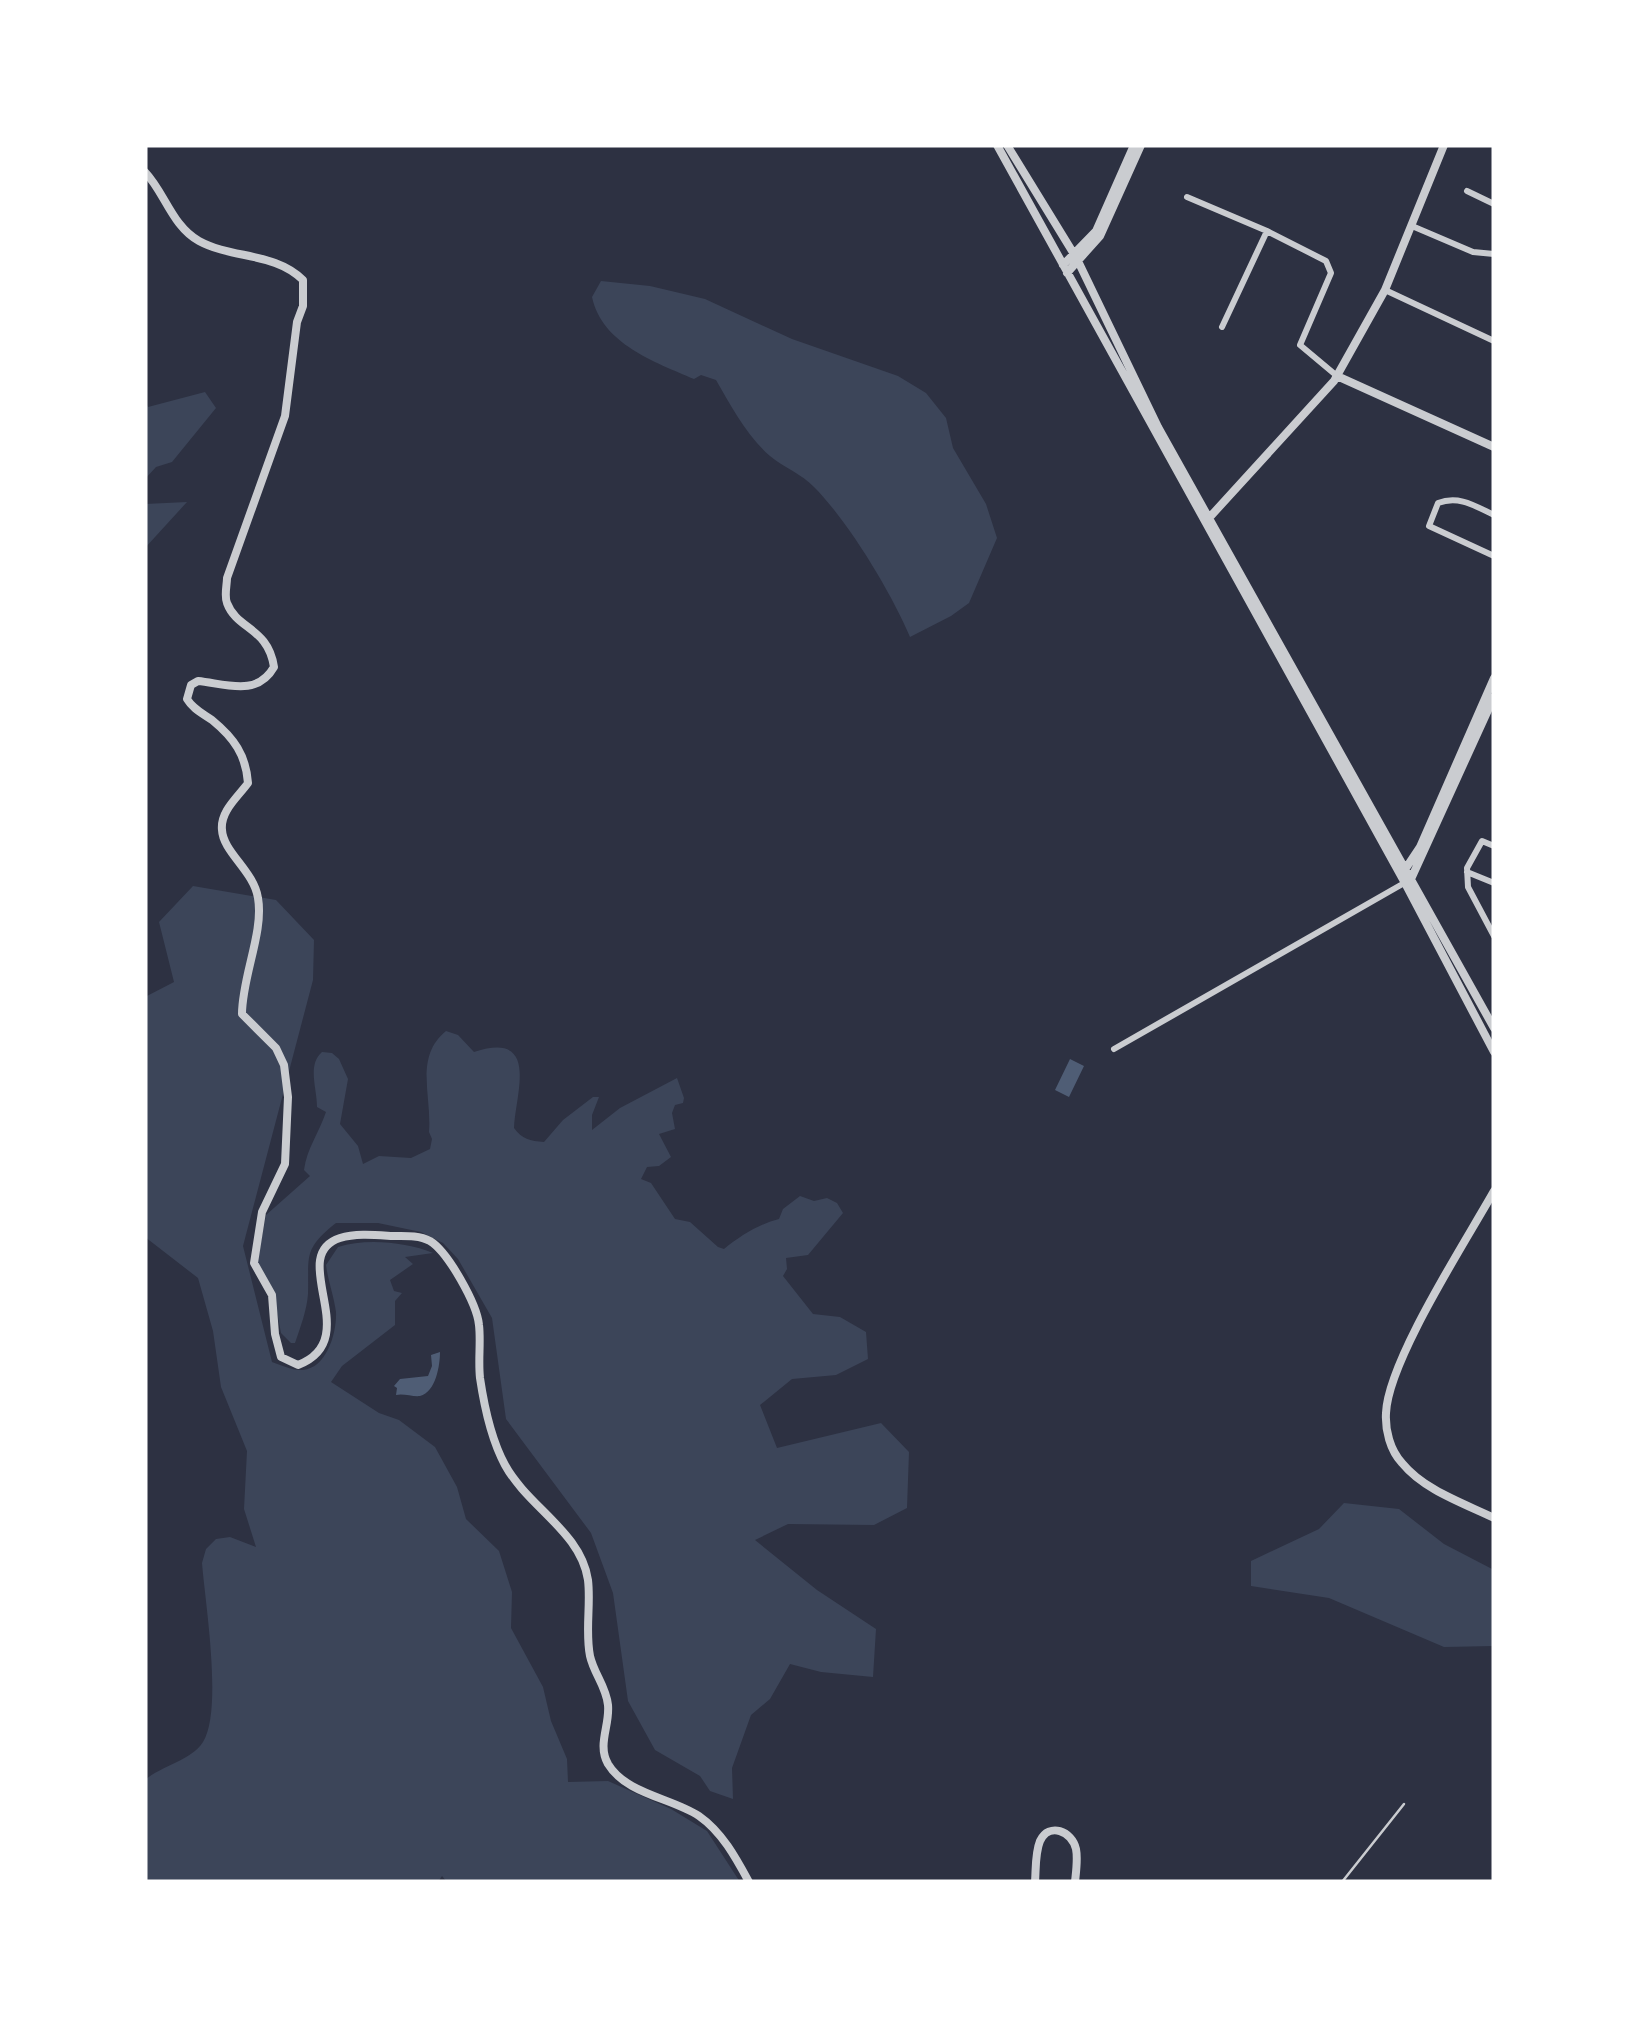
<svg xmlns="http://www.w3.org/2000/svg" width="1639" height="2027" font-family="'Varela Round',sans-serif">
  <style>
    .green { fill: #3c4559 }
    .water { fill: #4f5d75 }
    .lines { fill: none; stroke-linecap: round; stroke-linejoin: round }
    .service { stroke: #caccd0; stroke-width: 2.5 }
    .minor { stroke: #caccd0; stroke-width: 6 }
    .tertiary { stroke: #caccd0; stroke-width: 8 }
  </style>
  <rect width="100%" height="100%" fill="#2d3142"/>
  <!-- green -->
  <path class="green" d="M601,281L650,286L705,299L792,339L898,376L926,393L946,418L953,448L986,504L997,538L969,603L951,616L910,637C891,592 848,521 814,487C802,474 783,467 770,456C747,436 731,406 716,380L701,375L694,379C655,362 602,344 592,297Z
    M205,392L216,408L172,462L156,467L145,479V401L148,407Z
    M187,502L145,548V504Z
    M193,886L276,900L314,940L313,980L243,1246L272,1362C281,1365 293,1371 303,1370C327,1368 337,1332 336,1312C334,1296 328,1281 326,1265L338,1247C366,1238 406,1242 433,1253L405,1257L413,1264L390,1280L394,1291L402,1293L395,1301V1325L342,1366L331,1382L379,1413L399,1420L435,1447L457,1487L466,1519L499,1551L512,1592L511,1628L543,1687L551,1721L567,1759L568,1782L608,1781L671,1809L707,1831L740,1882H447L442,1876L438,1882H145V1780C161,1766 192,1760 203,1742C223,1710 205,1602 202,1563L206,1549L216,1539L230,1537L256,1547L244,1509L247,1451L221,1387L213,1331L198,1278L145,1237V997L174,982L159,922Z
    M446,1031L458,1035L474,1052C541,1030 515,1095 514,1128C522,1139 530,1141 544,1142L563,1120L593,1097H599L592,1115V1130L620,1108L677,1078L684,1098L683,1103L675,1105L672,1113L675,1129L659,1134L671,1157L659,1166L647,1167L641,1179L651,1183L675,1219L690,1222L718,1247L724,1249C740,1236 759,1224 779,1219L783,1209L800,1196L814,1201L827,1198L837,1203L843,1213L808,1255L786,1258L787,1269L783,1276L813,1314L840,1317L866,1332L868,1359L836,1375L792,1379L760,1405L777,1448L881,1423L909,1452L907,1508L874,1525L788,1524L755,1540L817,1590L876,1629L873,1677L821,1672L790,1664L770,1699L751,1715L732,1768L733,1799L710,1791L700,1776L655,1750L628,1701L613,1593L591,1533L506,1419L492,1318L458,1259L443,1243L421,1232L378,1223H336C303,1249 309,1256 308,1294C307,1310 300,1328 295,1343H291L281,1333L273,1291L257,1263L266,1215L310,1176L304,1170C307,1148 319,1133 326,1112L317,1107C317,1088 307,1065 322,1052L332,1053L339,1059L348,1079L340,1124L358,1146L363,1164L379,1156L411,1158L430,1149L432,1139L429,1132C432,1096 414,1057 446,1031Z
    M1344,1503L1399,1509L1444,1544L1494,1570V1646L1444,1647L1329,1598L1251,1586V1561L1319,1529Z"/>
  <!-- water -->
  <path class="water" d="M1070,1059L1084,1066L1069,1097L1055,1090Z
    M440,1352C440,1365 436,1392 420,1396C413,1397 403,1393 396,1395L397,1388L394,1386L400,1379L428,1376L432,1366L431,1355Z"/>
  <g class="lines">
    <!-- service -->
    <path class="service" d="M1342,1882L1404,1804"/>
    <!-- minor -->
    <path class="minor" d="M1467,191L1494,204
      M1187,197L1267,231L1326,261L1331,273L1300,345L1337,376
      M1412,226L1473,252L1494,254
      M1385,290L1494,341
      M1222,327L1267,231
      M1494,515C1475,506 1459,495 1438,503L1429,526L1494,556
      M1494,846L1482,841L1467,868L1468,887L1494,936
      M1467,872L1494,883
      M1114,1049L1406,882"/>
    <!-- tertiary -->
    <path class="tertiary" d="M997,145L1405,883L1494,1052
      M1007,145L1077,259L1158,427L1494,1028
      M145,172C165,193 172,226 199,241C232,259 275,252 303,280V306L297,322L285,416L227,578C227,585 224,596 227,603C237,630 268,627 274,667C257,697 226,684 198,681L191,685L187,699C193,709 202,713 212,720C234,738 246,755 248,783C238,797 220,811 222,830C223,852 254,871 258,898C264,932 242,977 242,1014L276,1048L284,1065L288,1097L285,1164L262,1212L254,1263L272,1295L275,1334L281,1357L298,1365C366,1339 285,1256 340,1238C356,1233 376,1235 393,1236C405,1236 419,1235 430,1241C448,1252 477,1304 479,1325C481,1342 478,1360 480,1378C484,1405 492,1441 505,1465C528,1507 581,1532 588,1580C591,1605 585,1631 590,1656C594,1674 606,1686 608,1705C610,1726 597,1744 608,1764C626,1794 672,1798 699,1816C722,1832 736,1858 749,1882
      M1063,265L1096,231L1134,145
      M1067,273L1100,236L1141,145
      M1337,376L1494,447
      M1209,518L1334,381L1385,290L1444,145
      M1404,871L1420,847L1494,678
      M1411,879L1494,697
      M1494,1191C1466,1241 1388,1361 1386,1413C1385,1430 1390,1450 1402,1463C1424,1490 1463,1503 1494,1518
      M1035,1882C1036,1869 1035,1853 1040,1841C1049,1822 1072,1831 1076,1849C1078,1859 1076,1872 1075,1882"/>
  </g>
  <!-- border -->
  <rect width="1639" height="2027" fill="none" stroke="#ffffff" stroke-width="295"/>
</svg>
